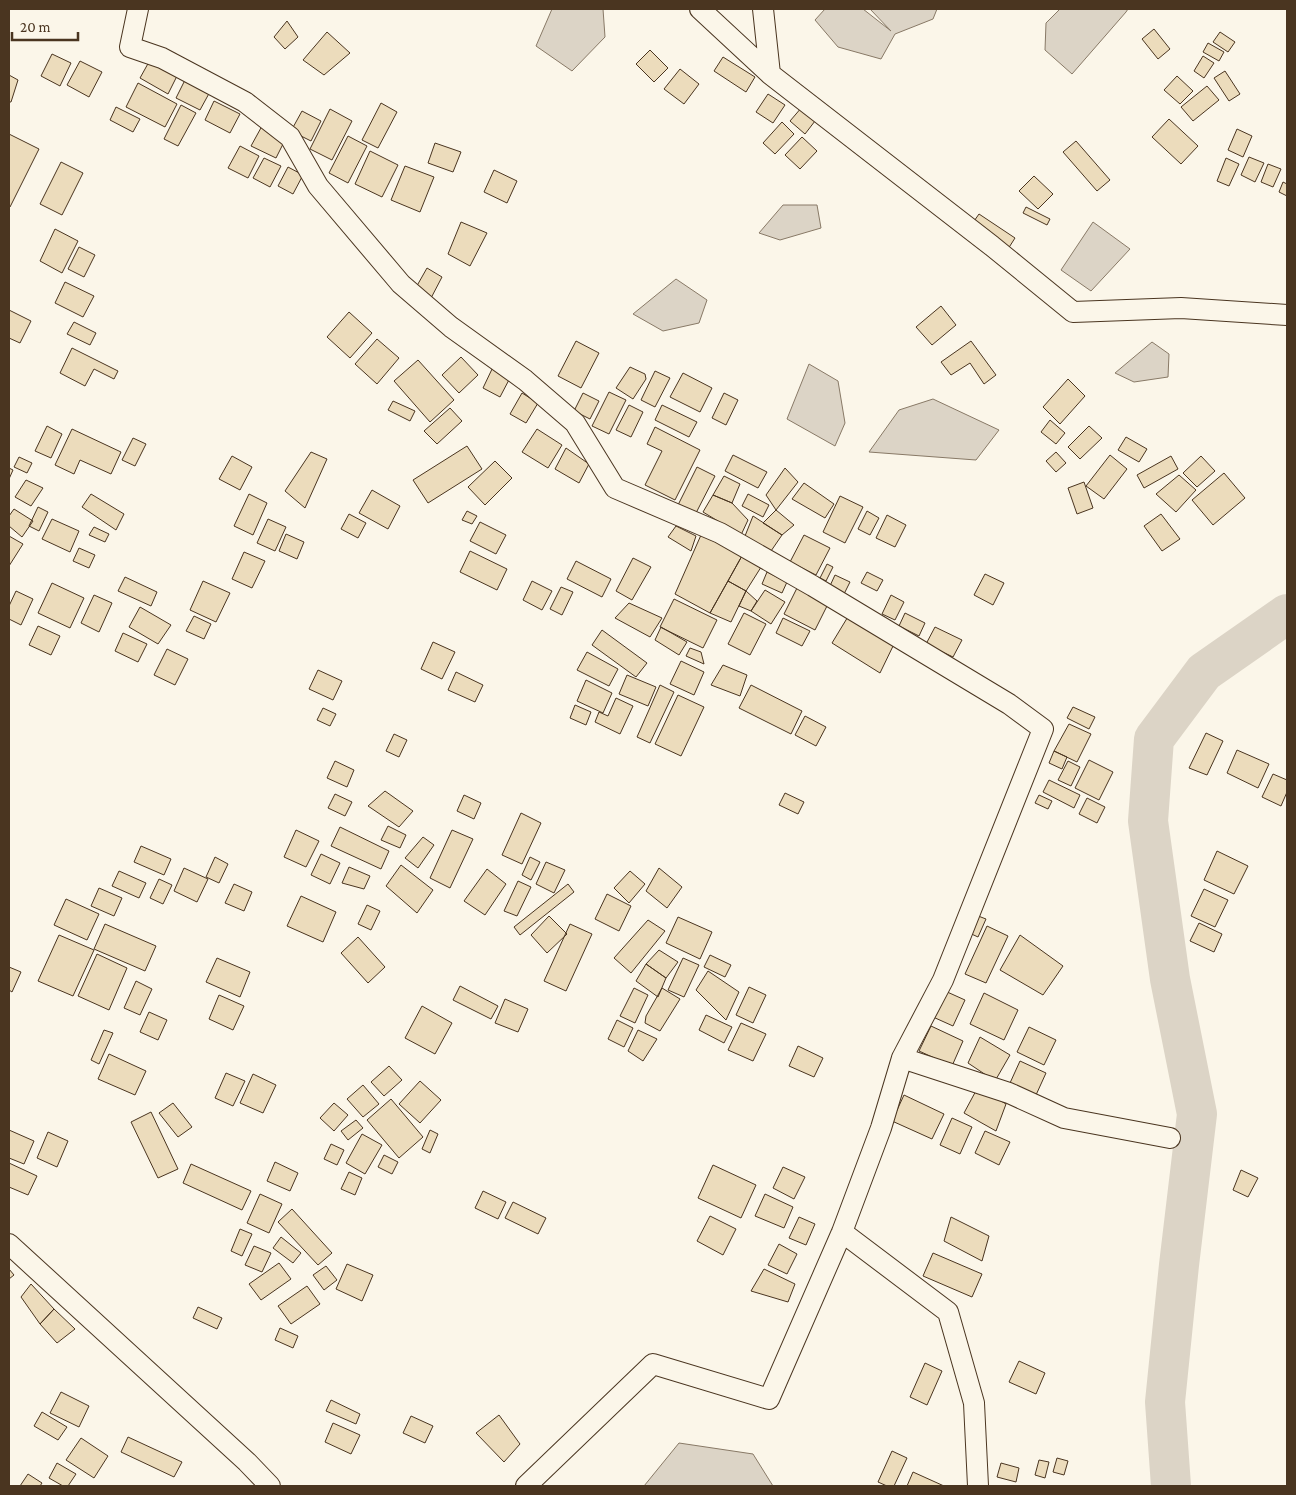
<svg xmlns="http://www.w3.org/2000/svg" width="1296" height="1495" font-family="'Crimson Pro',serif">
  <style>
    .water { fill: #dcd4c6; stroke: #887966 }
    .lines { fill: none; stroke-linecap: round; stroke-linejoin: round }
    .river { stroke: #dcd4c6; stroke-width: 40 }
    .building { fill: #ecdcbc; stroke: #4a3520 }
    .minor-casing { stroke: #4a3520; stroke-width: 22 }
    .minor { stroke: #fbf6e9; stroke-width: 20 }
  </style>
  <rect width="100%" height="100%" fill="#fbf6e9"/>
  <!-- water -->
  <path class="water" d="M552,9H603L605,37L572,71L536,46Z
    M825,9H863L891,31L870,9H937L933,19L895,34L881,59L838,47L815,20Z
    M1060,9H1128L1126,12L1072,74L1045,50L1046,23Z
    M783,205H817L821,228L780,240L759,233Z
    M1093,222L1130,249L1091,291L1061,270Z
    M676,279L707,300L699,323L663,331L633,314Z
    M1152,342L1169,354L1168,377L1134,382L1115,373Z
    M809,364L838,381L845,423L835,446L787,419Z
    M933,399L999,430L976,460L869,452L899,410Z
    M679,1443L753,1454L773,1486H644Z"/>
  <g class="lines">
    <!-- river -->
    <path class="river" d="M1171,1486L1165,1402L1179,1265L1197,1114L1170,979L1148,821L1154,739L1204,672L1287,614"/>
  </g>
  <!-- building -->
  <path class="building" d="M287,21L298,37L285,49L274,37Z
    M1154,29L1170,49L1158,59L1142,39Z
    M327,32L350,53L324,75L303,60Z
    M1220,32L1235,42L1228,52L1213,42Z
    M1208,43L1224,52L1219,61L1203,52Z
    M650,50L668,68L654,82L636,64Z
    M52,54L71,63L60,86L41,76Z
    M1203,56L1214,63L1204,78L1194,71Z
    M723,57L755,77L746,92L714,71Z
    M150,60L178,74L168,94L140,78Z
    M80,61L102,72L89,97L67,85Z
    M680,69L699,84L684,104L664,89Z
    M1225,71L1240,94L1229,101L1214,78Z
    M9,75L18,80L11,102H9Z
    M187,76L212,88L200,110L176,98Z
    M1177,76L1193,91L1180,104L1164,90Z
    M138,83L177,104L165,127L126,107Z
    M1207,86L1219,100L1193,121L1181,107Z
    M768,94L785,105L773,123L756,112Z
    M214,101L240,114L230,133L205,120Z
    M381,103L397,112L378,148L362,140Z
    M181,105L196,113L178,146L164,139Z
    M116,107L140,119L133,132L110,120Z
    M802,107L815,121L805,134L790,121Z
    M330,109L352,121L332,160L310,149Z
    M302,111L321,121L311,141L291,131Z
    M1169,119L1198,146L1181,164L1152,137Z
    M782,122L794,134L775,154L763,143Z
    M262,126L286,138L276,158L251,146Z
    M1237,129L1252,136L1243,157L1228,150Z
    M9,134L39,149L10,207H9Z
    M348,136L367,146L348,183L329,173Z
    M802,137L817,151L800,169L785,155Z
    M1076,141L1110,180L1097,191L1063,152Z
    M435,143L461,152L453,172L428,163Z
    M240,146L259,156L248,178L228,168Z
    M370,151L398,165L382,197L355,184Z
    M1249,157L1264,163L1255,182L1241,175Z
    M264,158L281,166L270,187L253,178Z
    M1226,158L1239,164L1229,186L1217,181Z
    M61,162L83,173L62,215L40,204Z
    M1268,164L1281,169L1273,187L1261,182Z
    M405,166L434,177L420,212L391,200Z
    M288,167L303,175L293,194L278,186Z
    M494,170L517,181L507,203L484,192Z
    M1034,176L1053,194L1038,209L1019,191Z
    M1283,182L1287,184V196L1279,192Z
    M1026,207L1050,219L1047,225L1023,213Z
    M979,214L1015,238L1008,249L972,224Z
    M461,222L487,233L470,266L448,254Z
    M55,229L78,241L62,273L40,261Z
    M79,247L95,255L84,277L68,269Z
    M427,268L442,277L430,300L414,291Z
    M65,282L94,296L83,317L55,303Z
    M941,306L956,325L932,345L916,327Z
    M9,310L31,321L20,343L9,338Z
    M349,312L372,333L350,358L327,337Z
    M74,322L96,333L90,345L67,334Z
    M377,339L399,358L377,384L355,364Z
    M576,341L599,353L581,388L558,376Z
    M971,341L996,375L984,384L970,363L951,375L941,362Z
    M72,348L118,371L114,379L94,369L85,386L60,373Z
    M461,357L478,375L459,393L442,375Z
    M418,360L454,400L430,422L394,381Z
    M493,367L511,376L500,397L483,388Z
    M630,367L645,374L646,379L633,399L616,388Z
    M655,371L670,378L655,407L641,400Z
    M683,373L712,388L700,412L670,397Z
    M1068,379L1085,396L1060,424L1043,407Z
    M609,392L626,400L609,434L592,426Z
    M522,393L538,403L526,423L510,414Z
    M583,393L599,401L590,419L574,411Z
    M724,393L738,400L726,425L712,418Z
    M393,401L415,411L410,421L388,410Z
    M629,405L643,412L631,437L616,430Z
    M662,405L697,422L689,437L655,420Z
    M450,408L462,421L437,444L424,431Z
    M1050,420L1065,433L1056,444L1041,432Z
    M47,426L62,434L51,458L35,451Z
    M1089,426L1102,438L1080,459L1068,447Z
    M655,427L700,450L675,500L645,485L662,451L647,444Z
    M72,429L121,452L111,474L80,460L74,474L55,465Z
    M537,429L562,445L548,468L522,452Z
    M1126,437L1147,449L1139,462L1118,450Z
    M133,438L146,444L135,466L122,460Z
    M467,446L482,469L428,503L413,480Z
    M566,448L589,464L579,483L555,469Z
    M311,452L327,459L305,508L285,491Z
    M1056,452L1066,463L1056,472L1046,461Z
    M733,455L767,472L758,488L725,471Z
    M1110,455L1127,469L1104,499L1086,486Z
    M232,456L252,467L240,490L219,479Z
    M1171,456L1178,469L1144,488L1137,475Z
    M1201,456L1215,471L1197,487L1183,473Z
    M19,457L32,463L27,473L14,467Z
    M495,461L512,478L485,505L468,487Z
    M697,467L715,476L696,513L678,505Z
    M9,468L13,470L9,479Z
    M785,468L798,482L776,510L766,495Z
    M1224,473L1245,498L1213,525L1192,500Z
    M1179,475L1196,490L1176,512L1156,494Z
    M724,476L740,484L732,503L713,495Z
    M26,480L43,488L31,506L15,497Z
    M1084,482L1093,508L1077,514L1068,488Z
    M804,483L834,504L825,518L792,499Z
    M372,490L400,506L388,529L359,513Z
    M91,494L124,514L116,530L82,507Z
    M249,494L267,503L253,535L234,526Z
    M748,494L769,505L763,517L742,506Z
    M713,495L732,503L748,520L741,535L703,512Z
    M840,496L863,507L845,543L823,532Z
    M38,507L48,512L39,531L29,526Z
    M14,509L33,521L22,537L9,526V516Z
    M776,510L794,525L782,535L763,523Z
    M467,511L477,516L472,524L462,520Z
    M867,511L879,518L870,535L858,529Z
    M349,514L366,523L358,538L341,529Z
    M1161,514L1180,539L1162,551L1144,526Z
    M887,515L906,525L895,547L876,538Z
    M753,516L782,535L771,551L745,536Z
    M52,519L79,531L70,552L42,539Z
    M268,519L286,527L275,551L257,543Z
    M480,522L506,535L496,554L470,541Z
    M676,526L696,536L691,551L668,537Z
    M94,527L109,534L105,542L89,535Z
    M286,534L304,542L297,559L279,551Z
    M701,535L743,554L710,613L675,594Z
    M804,535L830,548L816,575L790,562Z
    M9,536L23,544L9,566Z
    M79,548L95,555L89,568L73,561Z
    M470,551L507,569L497,590L460,572Z
    M244,552L265,561L252,588L232,579Z
    M743,554L763,564L746,591L728,581Z
    M633,558L651,567L632,600L616,591Z
    M576,561L611,579L602,597L567,579Z
    M827,564L833,567L826,581L820,578Z
    M767,572L787,582L782,593L762,584Z
    M867,572L883,580L877,591L861,583Z
    M985,574L1004,583L993,605L974,595Z
    M835,575L850,582L843,596L829,588Z
    M125,577L157,592L151,606L118,591Z
    M203,581L230,593L216,622L190,610Z
    M532,581L552,591L542,610L523,600Z
    M728,581L746,591L731,622L710,613Z
    M52,583L84,598L70,628L38,613Z
    M561,587L573,592L562,615L550,609Z
    M797,588L828,604L815,630L784,614Z
    M765,590L785,602L771,624L751,611Z
    M16,591L33,599L21,625L9,619V606Z
    M746,591L757,601L751,611L739,606Z
    M94,595L112,603L99,632L81,623Z
    M891,595L904,602L895,620L882,614Z
    M674,599L717,620L703,648L660,627Z
    M629,603L662,618L650,637L615,618Z
    M140,607L171,625L158,644L129,627Z
    M744,613L766,624L750,655L728,644Z
    M905,613L925,623L919,636L899,626Z
    M849,615L895,642L880,673L832,643Z
    M194,616L211,624L204,639L186,631Z
    M783,618L810,631L802,646L776,633Z
    M38,626L60,636L51,655L29,645Z
    M661,627L687,642L679,655L655,640Z
    M935,627L962,640L953,657L926,644Z
    M602,630L647,663L636,677L592,645Z
    M123,633L147,644L138,662L115,651Z
    M433,642L455,652L442,679L421,669Z
    M690,648L701,652L704,664L686,656Z
    M167,649L188,659L175,685L154,675Z
    M587,652L618,669L609,686L577,670Z
    M681,661L704,672L694,695L670,684Z
    M723,665L747,675L740,696L711,685Z
    M318,670L342,681L333,700L309,689Z
    M456,672L483,685L475,702L448,690Z
    M627,675L656,687L648,706L619,694Z
    M586,680L612,693L603,713L577,701Z
    M660,685L674,692L650,743L637,737Z
    M751,685L802,711L791,734L739,708Z
    M678,695L704,707L681,756L655,744Z
    M616,698L633,706L620,734L595,722L599,712L608,716Z
    M575,705L591,712L586,725L570,718Z
    M1073,707L1095,717L1089,729L1067,718Z
    M323,708L336,714L330,726L317,720Z
    M805,716L826,727L816,746L795,735Z
    M1069,724L1091,734L1077,762L1054,751Z
    M1206,733L1223,741L1207,775L1189,768Z
    M394,734L407,740L399,757L386,751Z
    M1237,750L1269,764L1258,788L1227,773Z
    M1054,751L1067,757L1062,769L1049,763Z
    M1089,760L1113,772L1099,800L1075,788Z
    M335,761L354,770L347,787L327,778Z
    M1068,761L1080,767L1071,786L1058,780Z
    M1273,774L1287,780V792L1281,806L1262,797Z
    M1049,780L1080,795L1074,808L1043,792Z
    M385,791L413,811L399,827L368,806Z
    M785,793L804,802L798,814L779,805Z
    M335,794L352,802L345,816L328,808Z
    M464,795L481,803L474,819L457,811Z
    M1039,795L1052,801L1048,809L1035,803Z
    M1087,798L1105,807L1097,823L1079,814Z
    M521,813L541,823L522,864L502,855Z
    M388,826L406,835L400,848L381,840Z
    M340,827L389,851L381,869L331,846Z
    M296,830L319,841L306,867L284,857Z
    M452,830L473,839L450,888L430,878Z
    M423,837L434,845L418,868L405,858Z
    M141,846L171,859L164,875L134,862Z
    M1217,851L1248,866L1234,894L1204,880Z
    M321,854L340,863L330,884L311,875Z
    M215,857L228,864L219,883L206,877Z
    M530,857L540,862L531,880L522,875Z
    M546,862L565,870L554,893L536,884Z
    M401,865L433,890L417,913L386,886Z
    M349,867L370,876L364,889L342,883Z
    M184,868L208,879L197,902L174,891Z
    M659,868L682,887L667,908L646,891Z
    M487,869L506,884L485,915L464,901Z
    M119,871L146,883L139,898L112,886Z
    M630,871L645,884L629,903L614,888Z
    M159,879L172,885L163,904L150,898Z
    M518,881L531,887L517,916L504,911Z
    M234,884L252,892L244,911L225,903Z
    M568,884L574,892L520,935L514,927Z
    M99,888L122,898L114,916L91,906Z
    M1204,889L1228,900L1215,927L1191,916Z
    M607,894L631,906L619,931L595,919Z
    M301,896L336,912L323,942L287,926Z
    M66,899L99,914L87,940L54,925Z
    M367,905L380,911L371,930L358,924Z
    M973,914L986,919L978,937L965,931Z
    M549,916L567,934L547,953L531,935Z
    M678,917L712,932L700,959L666,943Z
    M648,920L665,931L631,973L614,958Z
    M1199,923L1222,934L1214,952L1190,941Z
    M105,924L156,946L145,971L94,949Z
    M570,924L592,934L566,991L544,981Z
    M987,926L1008,936L986,983L965,974Z
    M59,935L94,950L73,996L38,981Z
    M1020,935L1063,966L1043,995L1000,970Z
    M358,937L385,967L368,983L341,953Z
    M659,950L678,962L666,978L646,964Z
    M97,954L127,968L109,1010L78,996Z
    M710,955L731,965L725,977L704,967Z
    M217,958L250,972L240,997L206,982Z
    M683,958L699,965L684,997L668,990Z
    M646,964L666,978L658,997L636,981Z
    M9,967L21,972L12,992L9,990Z
    M708,971L739,992L726,1020L696,990Z
    M136,981L152,989L140,1015L124,1008Z
    M460,986L498,1006L491,1019L453,1000Z
    M749,987L766,995L753,1023L736,1015Z
    M634,988L648,995L635,1023L620,1016Z
    M662,988L680,999L660,1031L645,1023L646,1016Z
    M945,991L965,1000L953,1026L933,1017Z
    M984,993L1018,1010L1004,1040L970,1024Z
    M219,995L244,1006L233,1030L209,1019Z
    M505,999L528,1009L518,1032L495,1023Z
    M422,1006L452,1023L435,1054L405,1038Z
    M149,1012L167,1020L158,1040L140,1032Z
    M706,1015L732,1027L724,1043L699,1030Z
    M617,1020L633,1028L624,1047L608,1039Z
    M741,1023L766,1034L753,1061L728,1050Z
    M931,1026L963,1041L952,1066L919,1051Z
    M1029,1027L1056,1040L1044,1065L1017,1052Z
    M104,1030L113,1033L99,1064L91,1060Z
    M638,1030L657,1039L643,1061L628,1051Z
    M980,1037L1010,1055L995,1081L968,1063Z
    M798,1046L823,1058L814,1077L789,1066Z
    M109,1054L146,1071L135,1095L98,1079Z
    M1020,1061L1046,1073L1036,1095L1010,1083Z
    M389,1066L402,1080L384,1096L371,1082Z
    M226,1073L245,1081L233,1106L215,1098Z
    M253,1074L276,1085L263,1113L240,1103Z
    M420,1081L441,1100L420,1123L399,1104Z
    M363,1085L379,1104L363,1117L347,1099Z
    M978,1087L1006,1104L996,1131L964,1113Z
    M904,1095L944,1114L932,1139L892,1121Z
    M391,1099L423,1137L399,1158L367,1120Z
    M173,1103L192,1127L178,1137L159,1113Z
    M334,1103L348,1115L334,1131L320,1118Z
    M151,1112L178,1169L158,1178L131,1122Z
    M952,1118L972,1127L960,1154L940,1145Z
    M356,1120L363,1128L348,1140L341,1131Z
    M9,1130L34,1141L24,1164L9,1158Z
    M430,1130L438,1134L430,1153L422,1149Z
    M985,1131L1010,1142L999,1165L975,1153Z
    M48,1132L68,1141L57,1167L37,1158Z
    M362,1134L382,1145L365,1174L346,1163Z
    M331,1144L344,1150L337,1165L324,1159Z
    M384,1155L398,1162L392,1174L378,1167Z
    M275,1162L298,1173L290,1191L267,1181Z
    M9,1163L37,1176L28,1195L9,1187Z
    M191,1164L251,1191L242,1210L183,1183Z
    M713,1165L756,1185L741,1218L698,1198Z
    M783,1167L805,1177L794,1199L773,1188Z
    M1241,1170L1258,1178L1248,1197L1233,1190Z
    M349,1172L362,1178L355,1195L341,1189Z
    M483,1191L506,1202L498,1219L475,1208Z
    M260,1194L282,1204L269,1233L247,1223Z
    M765,1194L793,1207L784,1228L755,1216Z
    M513,1202L546,1218L538,1234L505,1218Z
    M292,1209L332,1253L318,1265L278,1222Z
    M710,1216L736,1229L723,1255L697,1241Z
    M799,1217L815,1224L806,1245L789,1238Z
    M951,1217L989,1236L982,1261L944,1241Z
    M240,1229L252,1234L242,1256L231,1251Z
    M281,1237L301,1253L293,1263L273,1248Z
    M779,1244L797,1254L787,1274L768,1265Z
    M254,1246L271,1253L262,1272L245,1265Z
    M933,1253L982,1274L972,1297L923,1276Z
    M279,1263L291,1279L261,1300L249,1284Z
    M347,1264L373,1275L362,1301L336,1289Z
    M326,1266L337,1280L324,1290L313,1275Z
    M9,1269L14,1275L9,1279Z
    M764,1269L795,1284L788,1302L751,1291Z
    M31,1284L54,1309L40,1324L21,1297Z
    M307,1286L320,1304L291,1324L278,1306Z
    M198,1307L222,1318L217,1329L193,1318Z
    M54,1309L75,1329L57,1343L40,1324Z
    M280,1328L298,1336L293,1348L275,1340Z
    M1019,1361L1045,1373L1036,1394L1009,1382Z
    M925,1363L942,1371L927,1405L910,1397Z
    M61,1392L89,1406L79,1427L50,1413Z
    M331,1400L360,1414L356,1424L326,1411Z
    M42,1412L67,1427L58,1440L34,1426Z
    M499,1415L520,1444L504,1462L476,1433Z
    M411,1416L433,1426L425,1443L403,1433Z
    M333,1423L360,1435L351,1454L325,1442Z
    M128,1437L182,1462L174,1477L121,1452Z
    M81,1438L108,1456L94,1478L66,1460Z
    M892,1451L907,1458L894,1486H887L878,1482Z
    M1057,1458L1068,1461L1064,1475L1053,1472Z
    M1039,1460L1049,1462L1045,1478L1035,1475Z
    M57,1463L76,1474L68,1486H63L49,1478Z
    M1001,1463L1019,1468L1016,1482L997,1477Z
    M913,1472L944,1486H907Z
    M28,1474L42,1483L40,1486H20Z"/>
  <g class="lines">
    <defs>
      <path id="minor" d="M138,9L130,47L162,58L245,102L290,137L318,186L401,284L451,327L525,380L575,423L615,488L720,533L813,586L1009,704L1043,729L943,980L902,1058L1009,1093L1064,1118L1170,1138
        M700,9L770,74
        M763,9L770,74L992,246L1073,312L1181,308L1287,315
        M842,1232L948,1312L974,1403L978,1486
        M9,1244L247,1462L270,1486
        M526,1486L653,1364L769,1399L842,1232L881,1128L902,1058"/>
    </defs>
    <!-- minor casing -->
    <use href="#minor" class="minor-casing"/>
    <!-- minor -->
    <use href="#minor" class="minor"/>
  </g>
  <!-- border -->
  <rect width="1296" height="1495" fill="none" stroke="#4a3520" stroke-width="20"/>
  <!-- scale -->
  <path d="M12 32v8h66v-8" fill="none" stroke="#4a3520" stroke-width="2.5"/>
  <text x="20" y="32" font-size="15" fill="#4a3520" stroke="#fbf6e9" stroke-width="4" paint-order="stroke">20 m</text>
</svg>
